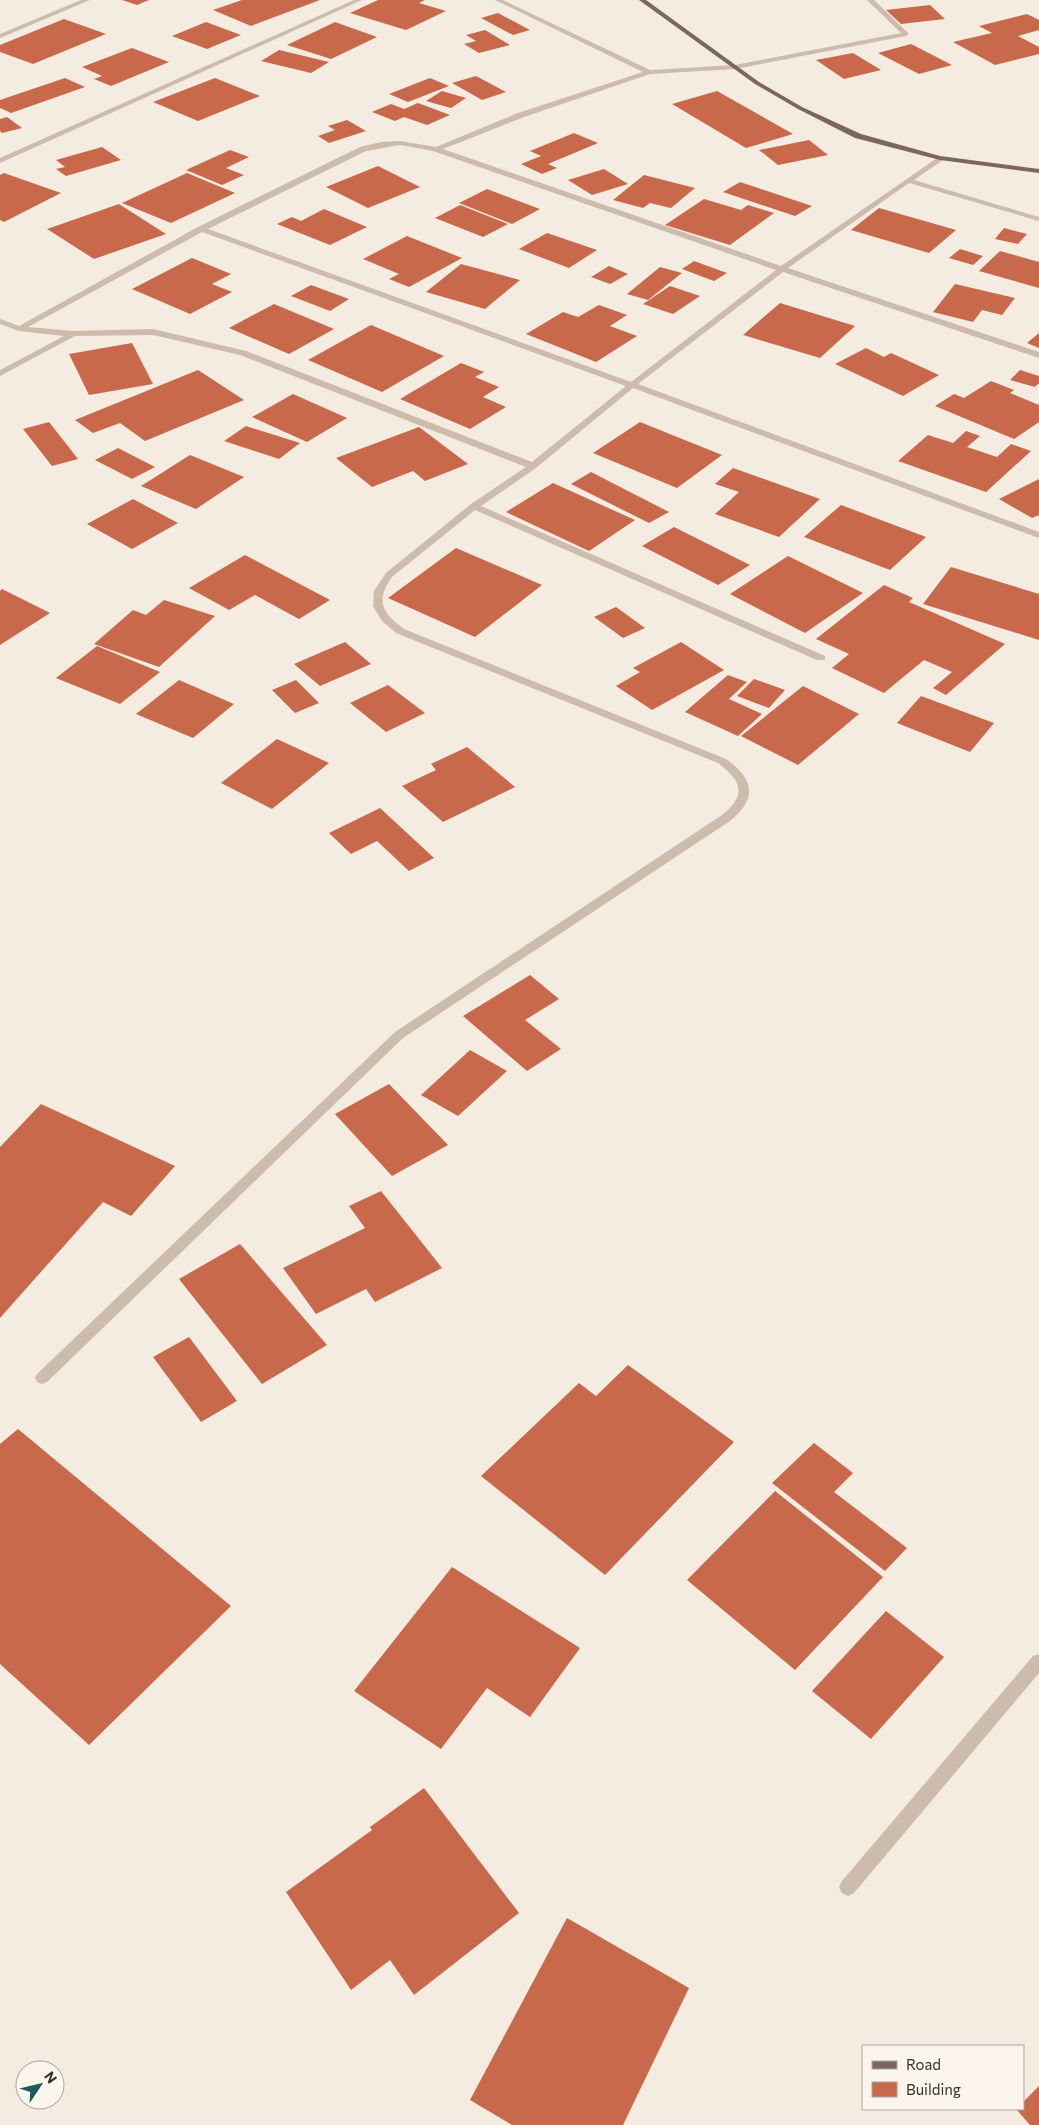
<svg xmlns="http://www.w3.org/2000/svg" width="1039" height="2125" font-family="Commissioner,sans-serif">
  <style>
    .building { fill: #c8694b }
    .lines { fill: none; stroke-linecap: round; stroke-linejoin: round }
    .street { fill: #cdbbac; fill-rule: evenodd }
    .primary { fill: #7d675c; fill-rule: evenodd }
  </style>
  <rect width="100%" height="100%" fill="#f4ebe1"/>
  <!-- building -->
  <path class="building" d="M122,0H149L137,5Z
    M242,0H320L251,26L213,10Z
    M378,0H425L419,3L446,11L406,30L350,13Z
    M930,5L945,19L901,24L886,10Z
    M498,13L530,30L513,35L481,18Z
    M1027,14L1039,20V30L1018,36L1039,47V54L995,65L953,42L992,33L979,26Z
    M64,19L106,34L33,64L0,52V45Z
    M206,22L241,35L207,49L172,36Z
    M335,22L377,37L331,59L287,45Z
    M485,30L510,45L479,53L464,44L476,41L466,35Z
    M911,44L952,65L919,74L878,53Z
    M132,48L169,62L111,86L94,79L102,76L82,67Z
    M279,50L329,62L311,73L261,61Z
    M853,53L881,70L844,79L816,60Z
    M476,76L506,92L482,100L452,83Z
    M65,78L85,87L11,113L0,108V100Z
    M215,78L260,96L198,121L153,102Z
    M430,78L449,86L408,102L389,94Z
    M442,91L466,98L451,108L426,101Z
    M717,91L793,134L746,148L672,104Z
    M418,103L450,115L427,125L404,117L395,121L372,112L391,104L404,109Z
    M7,117L22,128L2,133L0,131V119Z
    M347,120L366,131L329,143L318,136L335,130L328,126Z
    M574,133L598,143L548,164L557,168L542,174L521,164L541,156L530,151Z
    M809,140L828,155L778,165L759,150Z
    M102,147L121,160L66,176L56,169L65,167L56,160Z
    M230,150L249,157L226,168L244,175L222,185L186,170Z
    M378,166L420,187L368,208L326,187Z
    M604,169L628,184L592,195L568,180Z
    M4,173L61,193L4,222L0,220V175Z
    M187,173L235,193L171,223L122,203Z
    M644,175L695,188L671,208L650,203L643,208L613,200Z
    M740,182L812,206L795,216L723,192Z
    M487,189L540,209L512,224L459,203Z
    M704,199L741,210L748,205L774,213L730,245L665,225Z
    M119,204L166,234L94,259L47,229Z
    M460,205L508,224L483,237L435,218Z
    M879,208L956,230L929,253L851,230Z
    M324,209L367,227L330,245L277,224L292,217L301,221Z
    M1004,228L1027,234L1018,244L995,239Z
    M547,233L597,250L569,268L519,249Z
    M407,236L462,258L409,287L389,279L399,274L363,259Z
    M960,249L983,256L973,265L949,258Z
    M1000,251L1039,262V288L979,271Z
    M192,258L231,274L212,284L232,292L190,314L132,289Z
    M694,261L727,273L714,281L682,269Z
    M461,264L520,280L485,309L426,292Z
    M609,266L628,274L610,284L591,277Z
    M660,267L682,273L648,300L627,294Z
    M955,284L1015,298L1002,315L982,310L973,322L933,312Z
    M311,285L349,299L330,311L291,296Z
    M670,286L700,296L673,314L643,304Z
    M780,303L855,326L820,358L743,335Z
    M274,304L334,329L289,354L229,328Z
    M599,305L627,315L610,326L637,336L596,362L526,334L563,312L578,317Z
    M371,325L444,356L382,392L308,360Z
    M1039,333V348L1027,343Z
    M132,343L153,384L89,395L69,354Z
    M866,348L884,357L891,353L939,375L903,396L835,364Z
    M461,363L484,372L475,377L499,387L483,397L506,407L470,429L400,399Z
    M198,370L244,400L145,441L120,423L93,433L75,420Z
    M1020,370L1039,376V383L1035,387L1010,380Z
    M991,381L1014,390L1010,393L1039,405V422L1014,439L935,406L954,394L964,398Z
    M293,394L347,418L307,442L252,417Z
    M49,422L78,459L52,466L23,429Z
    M640,422L722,455L677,488L593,453Z
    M246,426L300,443L279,459L224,441Z
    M419,427L468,464L425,481L413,471L372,487L336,458Z
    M966,431L980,436L967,447L997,457L1011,444L1031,451L986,492L898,461L928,435L953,443Z
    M118,448L155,467L132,479L95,460Z
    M190,455L244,477L196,509L141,486Z
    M733,468L820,499L779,537L715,514L739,492L715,484Z
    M591,472L669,512L649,523L571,484Z
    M1039,479V515L1032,518L999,499Z
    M553,483L635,520L589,551L506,512Z
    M133,499L178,523L132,549L87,524Z
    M841,505L926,537L890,570L804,537Z
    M674,527L750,565L718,585L642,546Z
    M456,548L542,585L475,637L388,598Z
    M245,555L330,600L299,619L255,595L229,610L189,588Z
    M788,556L863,593L805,633L730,594Z
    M951,567L1039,594V640L923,604Z
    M884,585L913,598L909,602L1005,644L946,695L933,688L952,672L924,660L884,693L832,668L849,654L816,639Z
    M2,589L50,613L0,645V591Z
    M164,600L215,616L159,667L94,644L133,610L146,615Z
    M616,607L645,628L623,638L594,617Z
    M345,642L371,664L320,686L294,664Z
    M681,642L724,670L652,710L616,686L640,672L633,668Z
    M97,646L160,672L120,704L56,678Z
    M728,675L747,682L729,699L762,714L738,736L685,712Z
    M754,679L785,690L769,708L737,696Z
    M179,680L234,704L193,738L136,714Z
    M296,680L319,703L295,713L272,690Z
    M388,685L425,713L386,732L350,703Z
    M803,686L859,714L798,765L741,736Z
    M921,696L994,723L970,752L897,723Z
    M277,739L329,763L272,809L221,783Z
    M467,747L515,787L443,822L402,786L436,770L431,764Z
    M380,808L434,858L409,871L377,841L351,854L329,833Z
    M530,975L559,999L525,1020L561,1049L527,1071L463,1016Z
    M470,1050L507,1071L458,1116L421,1095Z
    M389,1084L448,1145L392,1176L335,1114Z
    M41,1104L175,1166L131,1216L103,1202L0,1318V1147Z
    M381,1191L442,1268L375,1302L366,1289L316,1314L283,1268L365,1228L349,1206Z
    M240,1244L327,1345L262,1384L179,1279Z
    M189,1337L237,1401L201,1422L153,1357Z
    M628,1365L734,1442L605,1575L481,1476L579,1383L596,1396Z
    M18,1429L231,1606L89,1745L0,1664V1444Z
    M814,1443L853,1473L834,1492L907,1548L885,1571L772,1483Z
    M775,1491L883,1577L795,1670L687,1580Z
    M452,1567L580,1648L530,1717L487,1688L441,1749L354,1691Z
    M886,1611L944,1657L871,1739L812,1691Z
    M424,1788L519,1913L414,1995L390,1960L351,1990L286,1892L372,1830L370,1827Z
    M567,1918L689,1988L623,2125H512L470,2100Z
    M1039,2086V2125H1030L1016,2109H1023V2102Z"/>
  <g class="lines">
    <!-- street -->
    <path class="street" d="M81,0H90L0,38V34Z
      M354,0H362L0,163V158Z
      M495,0H503L650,70L735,65L901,33L867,0H874L908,33L909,34L906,36L735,69L650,74L524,117L443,149L781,266L940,156L944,158L943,160L914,180L1039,217V221L909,183L788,268L1039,352V358L783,272L638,384L1039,532V538L633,388L536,468L481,506L825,656V660H817L475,510L392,577C375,601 382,613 404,629L726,759C754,779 758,798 730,821L403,1038L47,1382L42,1384L37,1382L35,1378L37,1374L395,1032L722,815C747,795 742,781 718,763L396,633L382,621L373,606L374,591L386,573L471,504L526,467L240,355L153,335L75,336L0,376V370L64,336L19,331L0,324V319L19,326L198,227L360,147L381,142L400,141L436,147L518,113L643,72ZM400,145L433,151L776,270L631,382L208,229L366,151ZM202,232L626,386L532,462L246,351L153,329L73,331L28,327Z
      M1039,1654V1673L854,1893L848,1896L842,1893L839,1887L842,1881L1033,1656Z"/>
    <!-- primary -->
    <path class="primary" d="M639,0H646L759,82L802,107L861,134L940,156L1039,169V173L940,160L855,138L798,109L755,84Z"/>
  </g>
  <!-- legend -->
  <rect x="862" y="2045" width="162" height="65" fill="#fbf5ee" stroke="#aea6a0"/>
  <rect x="872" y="2061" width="25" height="8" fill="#7d675c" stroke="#aea6a0"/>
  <text x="906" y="2070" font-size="15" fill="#3b302b">Road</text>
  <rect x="872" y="2082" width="25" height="15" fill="#c8694b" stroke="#aea6a0"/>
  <text x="906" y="2095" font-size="15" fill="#3b302b">Building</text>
  <!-- north arrow -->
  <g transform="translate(40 2085) rotate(55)"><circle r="24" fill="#fbf5ee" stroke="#aea6a0"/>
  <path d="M0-4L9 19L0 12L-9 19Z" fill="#1f5a5e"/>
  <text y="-8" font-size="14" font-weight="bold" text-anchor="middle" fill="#3b302b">N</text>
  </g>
</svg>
